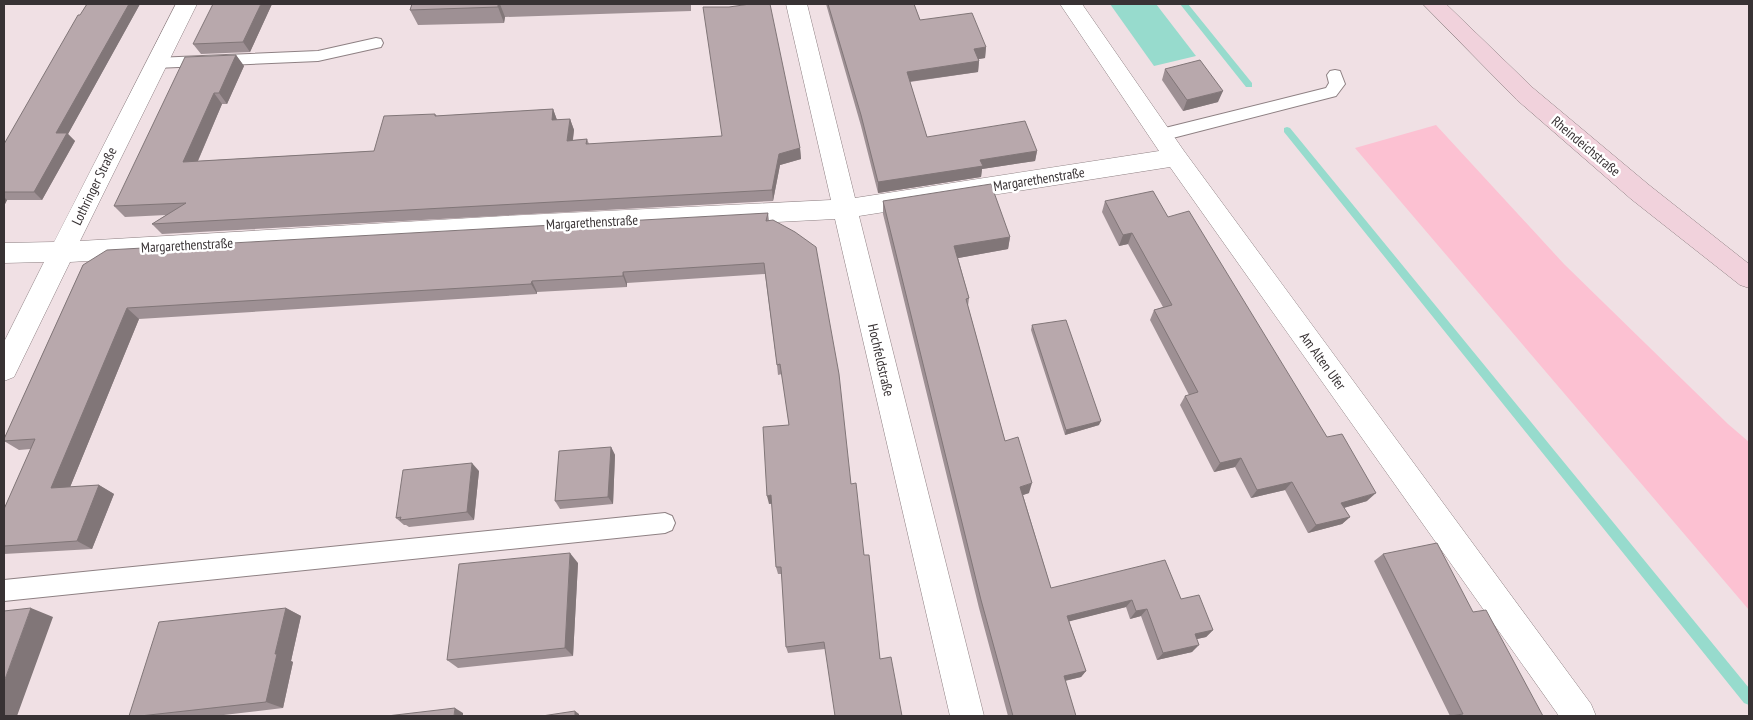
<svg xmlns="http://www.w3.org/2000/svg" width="1753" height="720" font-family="'PT Sans Narrow',sans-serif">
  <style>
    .green { fill: #fcc1d2 }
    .water { fill: #97dbcd }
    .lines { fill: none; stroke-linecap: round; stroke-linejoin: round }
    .stream { fill: #97dbcd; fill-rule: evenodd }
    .service-casing { stroke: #8e8083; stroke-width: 2 }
    .minor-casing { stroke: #8e8083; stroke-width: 1 }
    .secondary-casing { stroke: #8e8083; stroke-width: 1 }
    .service { fill: #fff; fill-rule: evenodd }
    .minor { fill: #fff; fill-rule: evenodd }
    .secondary { fill: #f1d2dc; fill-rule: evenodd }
    .wall { fill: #9e9094 }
    .shaded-wall { fill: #817678 }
    .building { fill: #b8a8ac; stroke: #817678 }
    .labels { text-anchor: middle; stroke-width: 5; stroke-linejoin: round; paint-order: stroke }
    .street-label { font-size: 14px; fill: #383234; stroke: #fff }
  </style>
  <rect width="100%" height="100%" fill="#f0e0e4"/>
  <!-- green -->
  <path class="green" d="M1436,125L1564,264L1728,424L1749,442V610L1355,148Z"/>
  <!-- water -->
  <path class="water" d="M1110,4H1156L1196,56L1154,66Z"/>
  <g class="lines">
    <!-- stream -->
    <path class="stream" d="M1180,4H1188L1252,83V87H1246Z
      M1287,127L1290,128L1749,688V705L1744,703L1284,132V128Z"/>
    <defs>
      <path id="service" d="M376,38L381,39L383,43L381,47L318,61L155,68L150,67L147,63L150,59L155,58L318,51Z
        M1335,70L1340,71L1345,84L1336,96L1161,141L1155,139L1153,135L1155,131L1161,129L1326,88L1329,83L1327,75L1330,71Z
        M665,513L672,516L675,523L672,530L665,533L4,601V580Z"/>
      <path id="minor" d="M176,4H197L80,241L505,216L831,200L786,4H807L855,198L1159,151L1060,4H1082L1184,151L1591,704L1596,716H1559L1170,167L859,216L984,716H950L835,219L505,236L70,262L14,377L4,381V342L44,262L4,263V243L54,242Z"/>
      <path id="secondary" d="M1423,4H1446L1533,88L1649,185L1749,264V288L1740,285L1631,199L1517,100Z"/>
    </defs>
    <!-- service casing -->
    <use href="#service" class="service-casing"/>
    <!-- minor casing -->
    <use href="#minor" class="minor-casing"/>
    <!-- secondary casing -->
    <use href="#secondary" class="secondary-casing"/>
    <!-- service -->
    <use href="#service" class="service"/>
    <!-- minor -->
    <use href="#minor" class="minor"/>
    <!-- secondary -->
    <use href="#secondary" class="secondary"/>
  </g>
  <!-- wall -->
  <path class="wall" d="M87,4H140L68,134L75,141L42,200H7L4,206V144Z
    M272,4L250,52L201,54L193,44Z
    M412,4H691V11L505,17L504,23L418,25L410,10Z
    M826,4H914L920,20L986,47L985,58L978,59L979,61L978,72L910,82L927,137L1037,151L1035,161L982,169L981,177L878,193L861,126Z
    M236,55L244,66L227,104H222L198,161L374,151L435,114L437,116L553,109L557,120L570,119L574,130L573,140L587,139L589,144L800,148L801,159L780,165L773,201L162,234L152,224L166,215L125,217L114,206Z
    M1165,69L1218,102L1183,111L1162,80Z
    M883,201L1010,237L1008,249L958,258L969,298L968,306L1005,441L1029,493L1023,495L1051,588L1181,599L1213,630L1206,637L1197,639L1192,652L1157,660L1141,616L1130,619L1126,607L1069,621L1086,671L1081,677L1065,681L1076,716H1008L979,608L883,214Z
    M1105,201L1168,217L1327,437L1367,501L1344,508L1350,517L1342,524L1308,533L1285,490L1251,498L1235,467L1214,472L1180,405L1185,396L1189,395L1150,320L1154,310L1163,307L1128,244L1119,246L1102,212Z
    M768,213L769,221L851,484L864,555L880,659L902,716L825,649L788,653L786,647L782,574H778L776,567L772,504H769L789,425L782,374L778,375L777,365L765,274L627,283V287L537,292V294L139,319L70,487L99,485L114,494L92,549L4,554V509L31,449L19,450L4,441V439L83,265Z
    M1032,325L1099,425L1065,435L1031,330Z
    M611,447L615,455L613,504L560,509L555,501Z
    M479,471L474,520L409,527L406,525H404L396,518Z
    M1383,554L1473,612L1543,716H1450L1374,561Z
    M578,563L573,656L458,668L447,660Z
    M286,608L301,616L291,661L293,662L283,708L215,716H129Z"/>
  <!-- shaded-wall -->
  <path class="shaded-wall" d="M129,4H140L68,134L75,141L42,200L34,192L56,133Z
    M261,4H272L250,52L243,42Z
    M498,4H500L505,17L504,23L498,7Z
    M986,47L985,58L973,60L974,49Z
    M236,55L244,66L227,104L219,93Z
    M979,61L978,72L906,82L907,72Z
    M1223,91L1218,102L1183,111L1187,100Z
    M214,93L222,104L193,172L183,162Z
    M553,109L557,120H552Z
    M570,119L574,130L571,152L567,141Z
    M800,148L801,159L780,165L773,201L772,190L779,154Z
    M1037,151L1035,161L982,169L981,177L878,193V182L980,160Z
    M4,197L7,200L4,206Z
    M1132,233L1128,244L1119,246L1123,235Z
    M1010,237L1008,249L953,259L954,246Z
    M623,272L627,283V287L623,276Z
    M532,281L537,292V294L531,284Z
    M127,308L139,319L66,497L51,488Z
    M1101,421L1099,425L1065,435L1066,430Z
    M611,447L615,455L613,504L608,497Z
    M1241,458L1235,467L1214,472L1220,463Z
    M472,463L479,471L474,520L467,512Z
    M1292,482L1285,490L1251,498L1257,490Z
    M1032,483L1029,493L1017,497L1020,487Z
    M99,485L114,494L92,549L77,541Z
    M1376,493L1367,501L1333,511L1341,503Z
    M771,495L773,503L769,504L767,496Z
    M1350,517L1342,524L1308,533L1316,525Z
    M570,553L578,563L573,656L565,648Z
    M1132,600L1126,607L1063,623L1067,616Z
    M31,608L53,617L17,716H4V682Z
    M286,608L301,616L291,661L293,662L283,708L266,702L275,654Z
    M1147,609L1141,616L1130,619L1136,611Z
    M1213,630L1206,637L1188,641L1195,634Z
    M1199,645L1192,652L1157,660L1163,653Z
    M1086,671L1081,677L1059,682L1064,676Z
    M455,708L463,713V716H454Z
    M575,711L579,714V716H575Z"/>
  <!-- building -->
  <path class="building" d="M87,4H129L56,133H67L34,192H4V144L78,15H80Z
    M213,4H261L243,42L193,44Z
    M412,4H498V7L410,10Z
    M750,4H770L800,148L779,154L772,190L152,224L186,203L114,206L185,57L236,55L219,93H214L183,162L374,151L384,116L435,114V116L553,109L552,120L570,119L567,141L587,139L586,144L722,136L703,7H729Z
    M828,4H914L920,20L972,13L986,47L974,49L979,61L907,72L927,137L1025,121L1037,151L980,160L983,166L878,182L861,115Z
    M1200,60L1223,91L1187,100L1165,69Z
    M991,184L1010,237L954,246L969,298L966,299L1005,441L1018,437L1032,483L1020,487L1051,588L1165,560L1181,599L1199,595L1213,630L1195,634L1199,645L1163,653L1147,609L1136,611L1132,600L1067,616L1086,671L1064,676L1076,716H1013L981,600L883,201Z
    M1153,191L1168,217L1189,211L1327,437L1342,434L1376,493L1341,503L1350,517L1316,525L1292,482L1257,490L1241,458L1220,463L1185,396L1198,392L1154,310L1172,305L1132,233L1123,235L1105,201Z
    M768,213L766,221L773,220L795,232L816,247L839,374L851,484L856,483L864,555H869L880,659L891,657L902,716H835L824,642L786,647L781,567H776L771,495L767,496L763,427L789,425L780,364L777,365L764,263L623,272V276L532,281L531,284L127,308L51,488L99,485L77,541L4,546V509L35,439L4,441V439L83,265L107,250Z
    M1066,320L1101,421L1066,430L1032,325Z
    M611,447L608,497L555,501L559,451Z
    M472,463L467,512L400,520L401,517L396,518L403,470Z
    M1437,543L1473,612L1486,610L1543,716H1451L1463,714L1383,554Z
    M570,553L565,648L447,660L459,564Z
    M31,608L4,682V611Z
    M286,608L275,654H277L266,702L140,716H129L159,622Z
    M455,708L454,716H387Z
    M575,711V716H542Z"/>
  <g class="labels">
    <!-- street labels -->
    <g class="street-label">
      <text transform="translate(1586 146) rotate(40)" y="5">Rheindeichstraße</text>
      <text transform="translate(1039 179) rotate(-9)" y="5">Margarethenstraße</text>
      <text transform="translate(94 186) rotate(-64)" y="5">Lothringer Straße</text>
      <text transform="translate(592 222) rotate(-3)" y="5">Margarethenstraße</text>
      <text transform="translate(187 245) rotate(-3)" y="5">Margarethenstraße</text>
      <text transform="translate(881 360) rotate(77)" y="5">Hochfeldstraße</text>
      <text transform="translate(1323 361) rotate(54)" y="5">Am Alten Ufer</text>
    </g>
  </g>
  <!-- border -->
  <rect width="1753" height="720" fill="none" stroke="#383234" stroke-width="10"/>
</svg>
